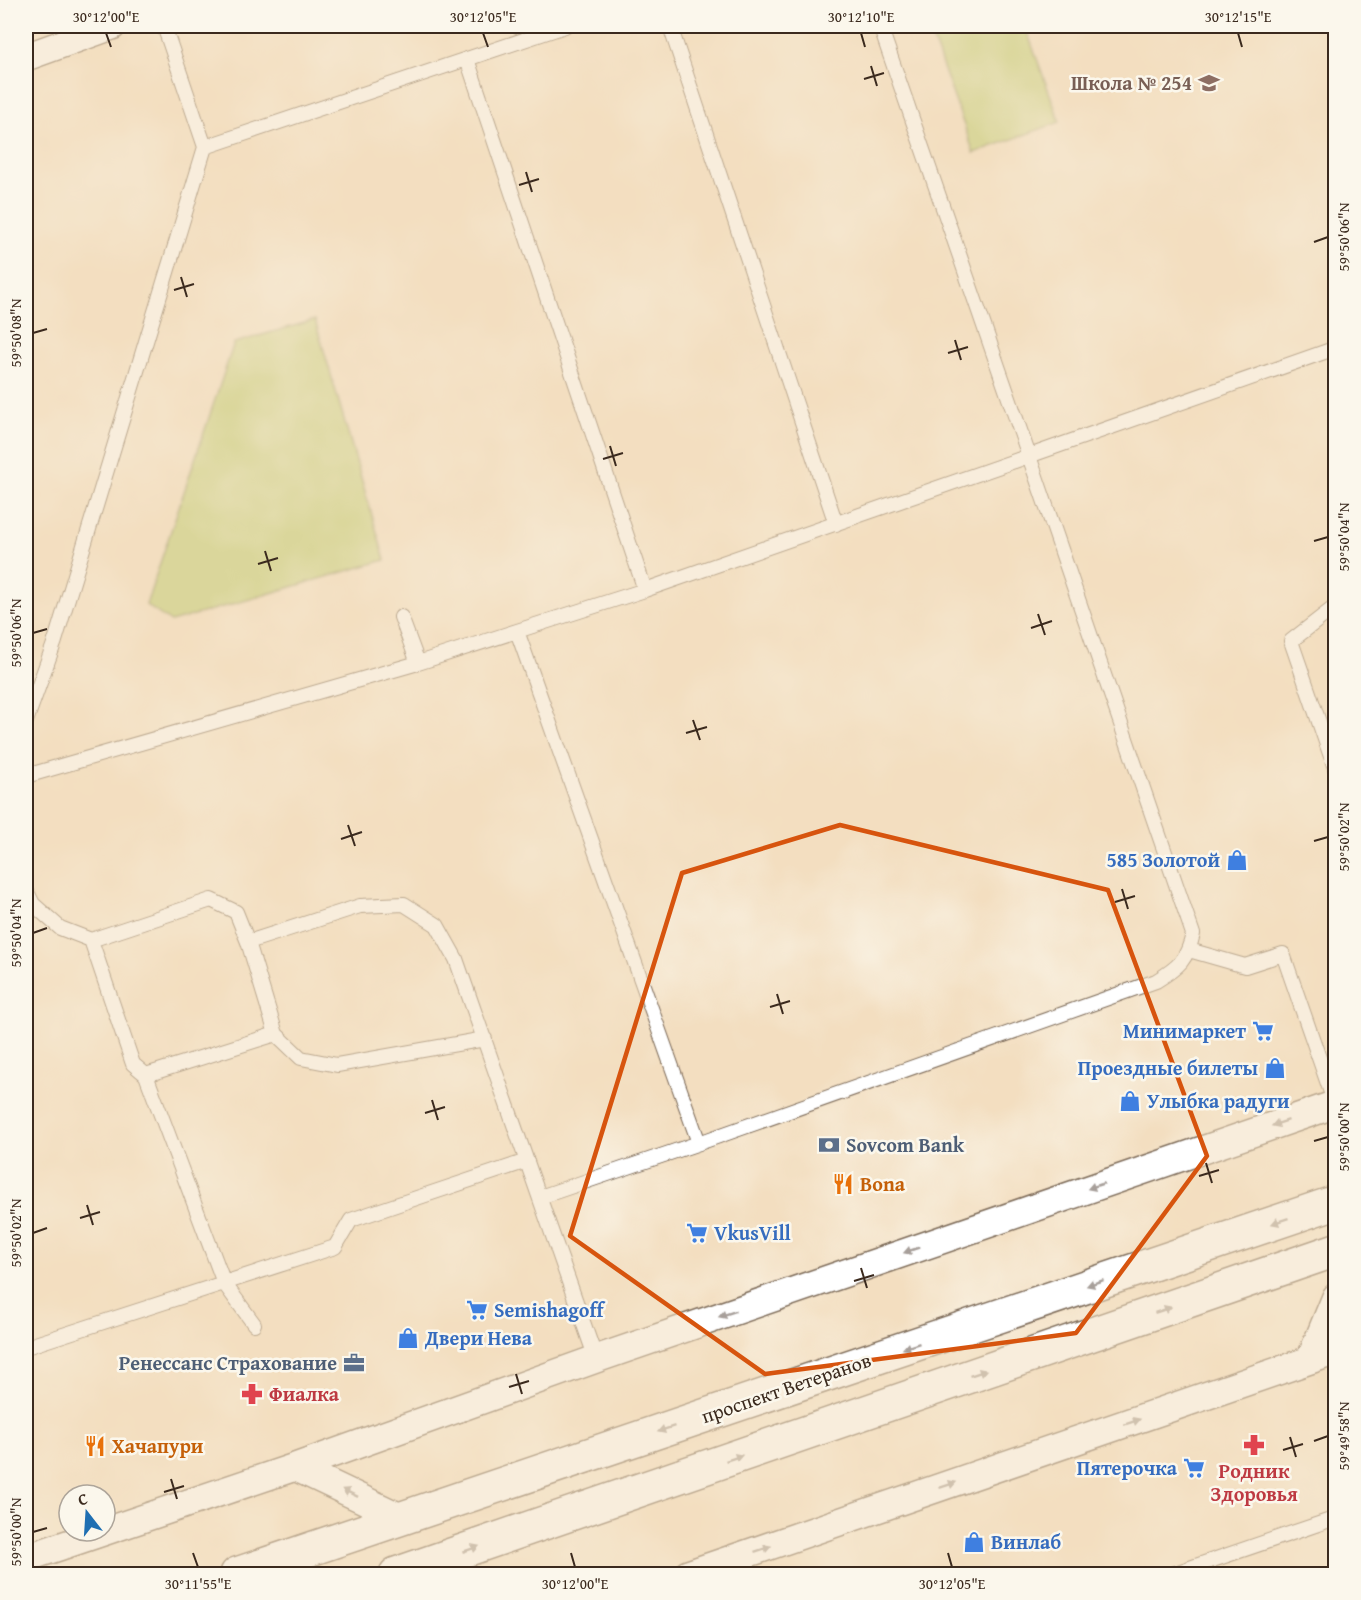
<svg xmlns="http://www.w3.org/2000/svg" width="1361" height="1600" font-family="'Gentium Book Plus',serif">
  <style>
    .green { fill: #bdcd6f; stroke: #7c7c46; stroke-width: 1.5 }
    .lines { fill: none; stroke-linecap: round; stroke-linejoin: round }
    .lane-casing { stroke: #7b6957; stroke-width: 16 }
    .street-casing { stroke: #7b6957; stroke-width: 30 }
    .secondary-casing { stroke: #7b6957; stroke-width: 36 }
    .lane { stroke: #fff; stroke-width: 14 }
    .street { stroke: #fff; stroke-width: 27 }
    .secondary { stroke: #fff; stroke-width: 33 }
    .oneway { fill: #a79f9a }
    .marked { fill: none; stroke: #d7540e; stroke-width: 4.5; stroke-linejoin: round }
    .ticks { fill: none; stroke: #3b2a1e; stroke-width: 2 }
    .labels { text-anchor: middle; stroke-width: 5; stroke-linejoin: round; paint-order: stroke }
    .education-label { font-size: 20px; font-weight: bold; fill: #785e54; stroke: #fbf7ec; text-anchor: end }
    .shop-label { font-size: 20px; font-weight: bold; fill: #366cbe; stroke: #fbf7ec; text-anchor: start }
    .service-label { font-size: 20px; font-weight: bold; fill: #4e5e75; stroke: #fbf7ec; text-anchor: start }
    .food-label { font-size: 20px; font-weight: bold; fill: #c56008; stroke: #fbf7ec; text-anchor: start }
    .street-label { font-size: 20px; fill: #3b2a1e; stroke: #fbf7ec }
    .health-label { font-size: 20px; font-weight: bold; fill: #be3a42; stroke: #fbf7ec; text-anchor: start }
    .neatline { fill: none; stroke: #3b2a1e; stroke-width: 2 }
    .ticks-label { font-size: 15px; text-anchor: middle; fill: #3b2a1e }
  </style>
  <rect width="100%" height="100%" fill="#fbf7ec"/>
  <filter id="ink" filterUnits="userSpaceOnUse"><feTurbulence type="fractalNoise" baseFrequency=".0167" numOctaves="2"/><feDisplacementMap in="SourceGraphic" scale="12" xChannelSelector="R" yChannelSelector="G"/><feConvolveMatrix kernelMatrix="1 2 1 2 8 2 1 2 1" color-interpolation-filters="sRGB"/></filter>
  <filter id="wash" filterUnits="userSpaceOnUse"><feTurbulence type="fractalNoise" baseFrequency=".008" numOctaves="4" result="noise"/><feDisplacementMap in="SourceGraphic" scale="24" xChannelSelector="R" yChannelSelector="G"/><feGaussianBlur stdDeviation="1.35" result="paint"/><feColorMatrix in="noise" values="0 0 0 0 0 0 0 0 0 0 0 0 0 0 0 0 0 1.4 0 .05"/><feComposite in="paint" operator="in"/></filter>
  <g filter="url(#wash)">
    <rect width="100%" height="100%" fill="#f3dec0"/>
    <!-- green -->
    <path class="green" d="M928,26H1025L1060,122L974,153Z
      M315,320L385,560L171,622L146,605L234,343Z"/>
  </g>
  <g filter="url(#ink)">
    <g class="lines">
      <defs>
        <path id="lane" d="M164,26L205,147L565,26
          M670,26L836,524
          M467,59L645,590L1029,456L880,26
          M645,590L517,631L699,1143
          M1336,606L1291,641L1336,771
          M401,617L418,663L517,631
          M26,721L55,641L205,147
          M26,776L418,663
          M26,890L33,904L60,928L91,940L211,900L236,912L248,942L360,906L404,904L437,925L456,959L596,1359
          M91,940L133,1064L146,1075L276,1034L248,942
          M1189,950L1245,966L1283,954L1335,1104
          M276,1034L301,1058L337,1065L485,1039
          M146,1075L224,1283L254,1324
          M540,1197L699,1143L1156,981C1179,967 1187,960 1193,934L1029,456L1336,348
          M26,1347L335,1247L351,1220L527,1161
          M1172,1574L1336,1518"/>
        <path id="street" d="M26,57L112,26
          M1310,1360L1336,1297
          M295,1467L402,1518
          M26,1558L295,1467L596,1359L1336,1104
          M688,1574L1336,1351"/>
        <path id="secondary" d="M237,1574L1336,1202
          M396,1574L1336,1250"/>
      </defs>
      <!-- lane casing -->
      <use href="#lane" class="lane-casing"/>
      <!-- street casing -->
      <use href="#street" class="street-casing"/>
      <!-- secondary casing -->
      <use href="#secondary" class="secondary-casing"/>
      <!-- lane -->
      <use href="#lane" class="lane"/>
      <!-- street -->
      <use href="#street" class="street"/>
      <!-- secondary -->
      <use href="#secondary" class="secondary"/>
    </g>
    <!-- one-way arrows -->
    <defs><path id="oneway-solid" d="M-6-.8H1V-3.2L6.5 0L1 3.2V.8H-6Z" transform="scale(1.5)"/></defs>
    <g class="oneway">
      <use href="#oneway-solid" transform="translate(1280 1123) rotate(161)"/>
      <use href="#oneway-solid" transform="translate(1096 1186) rotate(161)"/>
      <use href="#oneway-solid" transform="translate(1280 1221) rotate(161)"/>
      <use href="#oneway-solid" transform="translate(912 1250) rotate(161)"/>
      <use href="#oneway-solid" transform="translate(1095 1283) rotate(161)"/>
      <use href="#oneway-solid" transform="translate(1163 1310) rotate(-19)"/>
      <use href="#oneway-solid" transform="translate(727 1314) rotate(161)"/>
      <use href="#oneway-solid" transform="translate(911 1346) rotate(161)"/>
      <use href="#oneway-solid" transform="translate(978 1373) rotate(-19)"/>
      <use href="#oneway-solid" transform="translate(1132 1422) rotate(-19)"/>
      <use href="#oneway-solid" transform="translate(666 1429) rotate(161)"/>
      <use href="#oneway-solid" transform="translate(734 1458) rotate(-19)"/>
      <use href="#oneway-solid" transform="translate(948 1485) rotate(-19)"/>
      <use href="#oneway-solid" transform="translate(350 1493) rotate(-154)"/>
      <use href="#oneway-solid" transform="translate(471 1549) rotate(-19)"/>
      <use href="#oneway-solid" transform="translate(763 1549) rotate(-19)"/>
    </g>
  </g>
  <!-- marked area -->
  <path d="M0 0H1361V1600H0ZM840,825L1108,890L1207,1156L1076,1333L765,1374L570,1236L682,873Z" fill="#f3dec0" fill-opacity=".55" fill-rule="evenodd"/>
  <path class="marked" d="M840,825L1108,890L1207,1156L1076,1333L765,1374L570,1236L682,873Z"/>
  <!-- ticks -->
  <path class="ticks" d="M106,33L111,47M483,33L488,47M861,33L865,47M1238,33L1242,47M871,66L877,86M864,79L884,73M526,172L532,192M519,185L539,179M1314,242L1328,237M181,277L187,297M174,290L194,284M33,333L47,329M955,340L961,360M948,353L968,347M610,446L616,466M603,459L623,453M1314,541L1328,537M265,551L271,571M258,564L278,558M1038,614L1045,635M1031,628L1052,621M33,633L47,629M693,720L700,740M686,733L707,727M348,825L355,846M341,839L362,832M1314,841L1328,837M1122,889L1128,909M1115,902L1135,896M33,933L47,928M777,994L783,1014M770,1007L790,1001M432,1100L438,1120M425,1113L445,1107M1314,1141L1328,1137M1206,1163L1212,1183M1199,1176L1219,1170M87,1205L93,1225M80,1218L100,1212M33,1233L47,1228M861,1268L867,1288M854,1281L874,1275M516,1374L522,1394M509,1387L529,1381M1290,1437L1296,1457M1314,1441L1328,1436M1283,1450L1303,1444M171,1479L177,1499M164,1492L184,1486M33,1532L47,1528M193,1553L198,1567M571,1553L575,1567M948,1553L952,1567"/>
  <!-- icons -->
  <defs>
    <symbol id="school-bare" viewBox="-9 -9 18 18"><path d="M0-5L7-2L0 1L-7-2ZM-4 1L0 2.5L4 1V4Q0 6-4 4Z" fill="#8d6e63" stroke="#fbf7ec" stroke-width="2.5" paint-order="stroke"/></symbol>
    <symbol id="shop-bare" viewBox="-9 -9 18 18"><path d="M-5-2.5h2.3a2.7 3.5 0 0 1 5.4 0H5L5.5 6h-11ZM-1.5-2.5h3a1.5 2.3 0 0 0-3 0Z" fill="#3f7fe0" stroke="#fbf7ec" stroke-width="2.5" paint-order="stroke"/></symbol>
    <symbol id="supermarket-bare" viewBox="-9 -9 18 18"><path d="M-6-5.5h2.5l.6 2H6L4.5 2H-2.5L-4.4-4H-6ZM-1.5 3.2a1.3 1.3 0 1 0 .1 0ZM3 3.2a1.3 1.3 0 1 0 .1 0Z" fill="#3f7fe0" stroke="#fbf7ec" stroke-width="2.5" paint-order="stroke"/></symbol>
    <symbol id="bank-bare" viewBox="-9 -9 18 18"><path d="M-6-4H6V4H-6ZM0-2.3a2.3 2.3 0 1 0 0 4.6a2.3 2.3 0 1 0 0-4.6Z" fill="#5c6f8a" stroke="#fbf7ec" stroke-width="2.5" paint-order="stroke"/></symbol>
    <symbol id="restaurant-bare" viewBox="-9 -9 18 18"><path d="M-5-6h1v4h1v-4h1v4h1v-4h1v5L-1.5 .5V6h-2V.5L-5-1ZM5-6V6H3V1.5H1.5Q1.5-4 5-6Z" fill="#e8710a" stroke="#fbf7ec" stroke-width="2.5" paint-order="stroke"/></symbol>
    <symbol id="office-bare" viewBox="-9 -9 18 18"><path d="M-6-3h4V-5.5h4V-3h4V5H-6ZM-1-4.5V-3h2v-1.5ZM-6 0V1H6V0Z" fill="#5c6f8a" stroke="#fbf7ec" stroke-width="2.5" paint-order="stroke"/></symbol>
    <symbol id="pharmacy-bare" viewBox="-9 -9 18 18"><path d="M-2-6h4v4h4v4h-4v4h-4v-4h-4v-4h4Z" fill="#e0444e" stroke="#fbf7ec" stroke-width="2.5" paint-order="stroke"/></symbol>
  </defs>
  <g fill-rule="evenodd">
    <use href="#school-bare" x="1194" y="68" width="30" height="30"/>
    <use href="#shop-bare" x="1222" y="845" width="30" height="30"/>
    <use href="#supermarket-bare" x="1248" y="1016" width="30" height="30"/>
    <use href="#shop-bare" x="1260" y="1053" width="30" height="30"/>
    <use href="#shop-bare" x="1115" y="1086" width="30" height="30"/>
    <use href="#bank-bare" x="814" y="1130" width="30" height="30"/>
    <use href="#restaurant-bare" x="828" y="1169" width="30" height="30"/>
    <use href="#supermarket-bare" x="682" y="1218" width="30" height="30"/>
    <use href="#supermarket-bare" x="462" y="1295" width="30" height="30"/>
    <use href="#shop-bare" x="393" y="1323" width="30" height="30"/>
    <use href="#office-bare" x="339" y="1348" width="30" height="30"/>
    <use href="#pharmacy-bare" x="237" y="1379" width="30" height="30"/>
    <use href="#pharmacy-bare" x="1239" y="1430" width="30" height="30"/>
    <use href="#restaurant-bare" x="80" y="1431" width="30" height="30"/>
    <use href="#supermarket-bare" x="1179" y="1453" width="30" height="30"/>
    <use href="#shop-bare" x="959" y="1527" width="30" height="30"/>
  </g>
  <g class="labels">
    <!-- education labels -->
    <g class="education-label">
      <text x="1192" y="90">Школа № 254</text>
    </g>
    <!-- shop labels -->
    <g class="shop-label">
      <text x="1220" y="867" text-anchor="end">585 Золотой</text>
      <text x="1246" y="1038" text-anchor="end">Минимаркет</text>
      <text x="1258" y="1075" text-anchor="end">Проездные билеты</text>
      <text x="1147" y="1108">Улыбка радуги</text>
      <text x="714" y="1240">VkusVill</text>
      <text x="494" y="1317">Semishagoff</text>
      <text x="425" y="1345">Двери Нева</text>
      <text x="1177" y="1475" text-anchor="end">Пятерочка</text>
      <text x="991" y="1549">Винлаб</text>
    </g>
    <!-- service labels -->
    <g class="service-label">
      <text x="846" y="1152">Sovcom Bank</text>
      <text x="337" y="1370" text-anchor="end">Ренессанс Страхование</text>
    </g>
    <!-- food labels -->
    <g class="food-label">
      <text x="860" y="1191">Bona</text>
      <text x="112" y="1453">Хачапури</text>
    </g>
    <!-- street labels -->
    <g class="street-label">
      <text transform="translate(786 1388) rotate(-19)" y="7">проспект Ветеранов</text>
    </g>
    <!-- health labels -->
    <g class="health-label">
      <text x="269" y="1401">Фиалка</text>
      <text x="1254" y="1478" text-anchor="middle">Родник<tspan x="1254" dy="23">Здоровья</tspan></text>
    </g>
  </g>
  <!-- margin -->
  <rect width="1361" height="1600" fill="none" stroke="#fbf7ec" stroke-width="66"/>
  <!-- north arrow -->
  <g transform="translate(87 1513) rotate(343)"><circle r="28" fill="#fbf7ec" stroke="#aea59a" stroke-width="1.5"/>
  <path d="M0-4.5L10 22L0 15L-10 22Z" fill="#1f6fb2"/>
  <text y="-9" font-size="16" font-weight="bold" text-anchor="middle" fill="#3b2a1e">С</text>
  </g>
  <rect x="33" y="33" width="1295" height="1534" class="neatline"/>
  <g class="ticks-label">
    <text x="106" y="22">30°12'00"E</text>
    <text x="483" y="22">30°12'05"E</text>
    <text x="861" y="22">30°12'10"E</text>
    <text x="1238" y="22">30°12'15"E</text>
    <text transform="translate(1344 237) rotate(-90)" y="5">59°50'06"N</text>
    <text transform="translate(16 333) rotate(-90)" y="5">59°50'08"N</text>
    <text transform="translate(1344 537) rotate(-90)" y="5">59°50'04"N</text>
    <text transform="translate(16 633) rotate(-90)" y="5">59°50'06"N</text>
    <text transform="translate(1344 837) rotate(-90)" y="5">59°50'02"N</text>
    <text transform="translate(16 933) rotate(-90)" y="5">59°50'04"N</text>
    <text transform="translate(1344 1137) rotate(-90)" y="5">59°50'00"N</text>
    <text transform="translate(16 1233) rotate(-90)" y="5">59°50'02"N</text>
    <text transform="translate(1344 1436) rotate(-90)" y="5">59°49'58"N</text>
    <text transform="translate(16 1532) rotate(-90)" y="5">59°50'00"N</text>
    <text x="198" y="1589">30°11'55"E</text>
    <text x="575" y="1589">30°12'00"E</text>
    <text x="952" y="1589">30°12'05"E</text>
  </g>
</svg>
